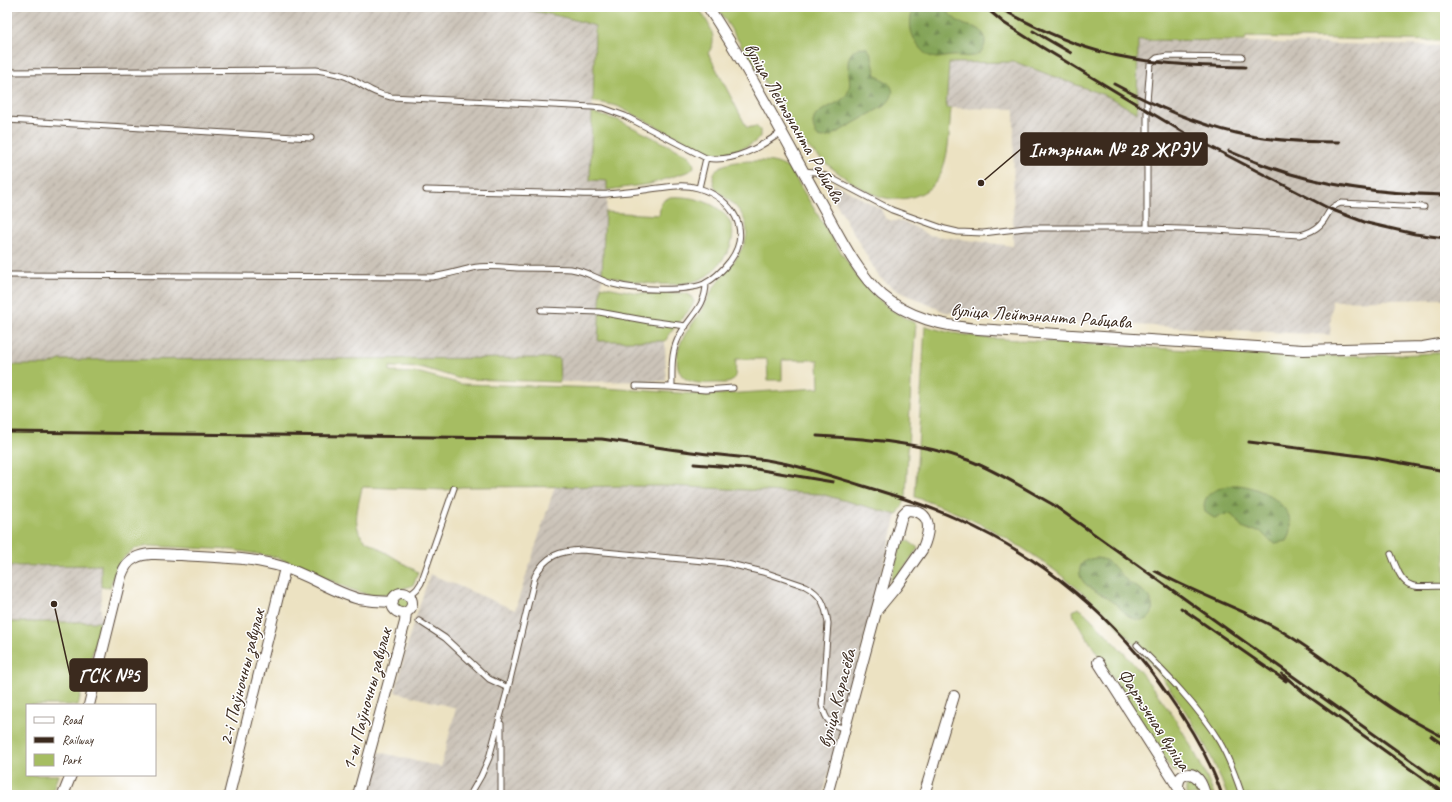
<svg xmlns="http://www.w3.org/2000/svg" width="1452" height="802" font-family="Caveat,sans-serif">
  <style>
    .industrial { fill: url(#industrial-furrows) }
    .green { fill: #a6bd62; stroke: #707440 }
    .forest { fill: url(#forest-firs); stroke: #60673b }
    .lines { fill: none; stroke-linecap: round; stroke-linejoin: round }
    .lane-casing { stroke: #564637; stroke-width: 7 }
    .street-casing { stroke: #564637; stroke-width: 12 }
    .lane { stroke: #fff; stroke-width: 5 }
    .street { stroke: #fff; stroke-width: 10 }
    .rail { stroke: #3b2a1e; stroke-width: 3 }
    .labels { text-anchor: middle; stroke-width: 3; stroke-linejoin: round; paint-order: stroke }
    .street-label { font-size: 19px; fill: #3b2a1e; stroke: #fff }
    .leader { fill: none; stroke: #3b2a1e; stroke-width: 1.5 }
    .callout-dot { fill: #3b2a1e; stroke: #fff; stroke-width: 1.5 }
    .callout { fill: #3b2a1e; stroke: #3b2a1e; stroke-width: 1.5 }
    .callout-label { font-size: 20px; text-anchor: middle; font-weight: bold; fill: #fff }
  </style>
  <defs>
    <pattern id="industrial-furrows" width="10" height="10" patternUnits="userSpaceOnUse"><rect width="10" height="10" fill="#cbc3b8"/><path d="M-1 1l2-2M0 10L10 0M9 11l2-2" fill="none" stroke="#a69f95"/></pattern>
    <pattern id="forest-firs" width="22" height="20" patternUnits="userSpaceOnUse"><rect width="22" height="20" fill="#84a458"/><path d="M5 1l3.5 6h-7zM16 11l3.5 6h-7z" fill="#6d8648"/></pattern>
  </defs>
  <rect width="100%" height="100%" fill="#fff"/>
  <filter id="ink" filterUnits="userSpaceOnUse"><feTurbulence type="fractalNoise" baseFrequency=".025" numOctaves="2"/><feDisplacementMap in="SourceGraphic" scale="8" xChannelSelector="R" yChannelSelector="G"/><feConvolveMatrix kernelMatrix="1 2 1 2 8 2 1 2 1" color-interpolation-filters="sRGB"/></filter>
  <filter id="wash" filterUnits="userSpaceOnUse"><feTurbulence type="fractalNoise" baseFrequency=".012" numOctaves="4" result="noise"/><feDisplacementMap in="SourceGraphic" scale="16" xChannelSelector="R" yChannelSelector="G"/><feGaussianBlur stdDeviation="0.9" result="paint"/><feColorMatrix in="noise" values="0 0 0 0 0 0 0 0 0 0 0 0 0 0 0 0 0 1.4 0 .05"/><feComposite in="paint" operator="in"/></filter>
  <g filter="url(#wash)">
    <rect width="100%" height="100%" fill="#ece2c2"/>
    <!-- industrial -->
    <path class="industrial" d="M7,7H504L545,13L571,18L595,26L590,179L608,181L598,341H665L666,381L560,382L559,358L60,360L48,365H7Z
      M1137,40L1445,46V299L1332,301L1330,335L1014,319L945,312L896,290L879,277L829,191L835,184L881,209L885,218L892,221H903L929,235L1013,246L1014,109L946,108L948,63L1015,62L1109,97L1137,112Z
      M555,486H669L821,494L897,515L823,795H368L379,752L441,767L456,708L395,692L410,634L430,574L515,610Z
      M101,565V622H7V566Z"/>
    <!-- green -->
    <path class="green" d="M504,7H698C706,20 721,38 708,53L747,128L756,126L760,130V136C755,147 728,153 716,153C711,152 706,151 701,149L617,106L593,101L595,26C565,16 535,11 504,7Z
      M717,7H1445V41L1246,37L1245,41L1138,40L1137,113L1109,97L1015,62L949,63L946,108H951C949,130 950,157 939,177C929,195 905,202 886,198C862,194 816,158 801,139Z
      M592,113L618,120L688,155L693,161L694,167L690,171L650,184L607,190V181L590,180Z
      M760,161C772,161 782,163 791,171L833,240L858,278L868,290L890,309L916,324L911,384L906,496L903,505L897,515L821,494L669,486L461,487L447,490L362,487C359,505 350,526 365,540L418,572L414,584L411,586L385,594L369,595L350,589L302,567L275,557L234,550L149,546L134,549L122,559L115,572L110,587H101V565L7,566V365H48L60,360L559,358L560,382L466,379L457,378L424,368L390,367V372L420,373L461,384L605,388L695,394L709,395L819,388L818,360H782V380H768L767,359H736C735,364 737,375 733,380C730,384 721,383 716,383C702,384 682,385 678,367C673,346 689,329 700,313C706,305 709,294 715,286C725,272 737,260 744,244C751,229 744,214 733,204C728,199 721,195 717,190C714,186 713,182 713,178C714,160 747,161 760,161Z
      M670,197C707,194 753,218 723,259C717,267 710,275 701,279C675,290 627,282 602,274L605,212L659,215L661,202Z
      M601,286L638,293H685L691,296L694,302L691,308L675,327L665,341H598Z
      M925,326L947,332L986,338L1272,355L1326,356L1397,355L1435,353L1445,351V795H1227C1191,695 1107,600 1016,544C984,524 950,509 915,497Z
      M907,540L918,548L893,584L891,580L901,544L904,541Z
      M396 603a7 7 0 1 1 14 0a7 7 0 1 1-14 0Z
      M1078,608L1083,611C1139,665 1185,721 1214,795H1208L1205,783L1183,771H1173L1168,765L1074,617L1073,611Z
      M7,622H101L78,705H27V775H58L51,795H7Z
      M1190,783H1195L1203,795H1186V786Z"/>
    <!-- forest -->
    <path class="forest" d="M915,7H941C949,12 954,20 963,24C968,27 978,26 982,32C985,36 986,42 984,47C978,61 964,55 952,56C947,56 942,58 937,58C923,57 914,42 911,30C910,22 910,14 915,7Z
      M860,47L867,48C875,57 872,64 876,74C879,79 884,79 888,83C897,91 891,100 884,106L831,136C827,137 823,139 819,137C816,136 815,132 814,129C807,108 839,108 847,94C856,78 837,57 860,47Z
      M1233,485C1259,484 1305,509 1287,541L1275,543L1269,540L1260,531L1247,530L1243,528L1232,515L1227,514L1214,518L1205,512C1200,493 1218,488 1233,485Z
      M1097,558C1101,559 1105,559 1108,562C1115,566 1119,573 1125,579C1132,586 1142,589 1148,596C1149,598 1151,601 1152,604C1156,622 1138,624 1126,614C1121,609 1117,605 1112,601C1102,593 1076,586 1080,568C1082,560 1089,559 1097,558Z"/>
  </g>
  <g filter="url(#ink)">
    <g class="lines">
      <defs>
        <path id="lane" d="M7,72L316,70C327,72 338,73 347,77C364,85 371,93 391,97L592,107L603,108L625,116L706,158C734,163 760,147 782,132
          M7,120L311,138
          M803,171L815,172L831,178L892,210L945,229L958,232L983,233L1025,228H1147L1215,230L1300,235C1308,233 1315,230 1320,225C1330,215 1326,208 1341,203L1424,207
          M699,188L706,158
          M1147,228V102L1150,64L1157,58L1167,56L1242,57
          M7,275L432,277C446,275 459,271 472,268C487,265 502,267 517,268C535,268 553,268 571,269C587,271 598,280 613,284C634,290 684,292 704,284C714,279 723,270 730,261C753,230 732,198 698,188C681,183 662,188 644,190C632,192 619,193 607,194C586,195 566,193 545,193C505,192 466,191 426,190
          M541,310L599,312L649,321L686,326
          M636,386L670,387L705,390L733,388
          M672,387C672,371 671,355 677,341C686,318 706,310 706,283
          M1391,554C1405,591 1407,587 1445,586
          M409,596L417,589L421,583L454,488
          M419,621L445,638L489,679L508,688L535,576C546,555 560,551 582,550L726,563L767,573L805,586C822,595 825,604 828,623L822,705C826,721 829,724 845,729
          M1137,645C1167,675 1197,705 1219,741C1229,758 1236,777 1242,795
          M501,724V795
          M470,795L481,776L489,758L508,688"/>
        <path id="street" d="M708,7C748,68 782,133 817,196C836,229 854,270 882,295C909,318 943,326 978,329L1303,350L1423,347L1445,343
          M392 603a10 10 0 1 1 20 0a10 10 0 1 1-20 0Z
          M1098,662L1183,795
          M89,705L121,576C124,568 127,562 135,558C148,551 166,555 181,555C215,557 250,557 283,567C309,575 333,592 359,599C370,601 382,602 393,602
          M1178,785C1179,780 1180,776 1185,775C1197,770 1203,786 1205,795
          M63,795L71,775
          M229,795L285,568
          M358,795L405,622L406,612
          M827,795L901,519L903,514L907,510C934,511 930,532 922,550L896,587L877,610
          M924,795L954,696"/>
      </defs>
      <!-- lane casing -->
      <use href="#lane" class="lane-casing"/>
      <!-- street casing -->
      <use href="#street" class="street-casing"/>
      <!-- lane -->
      <use href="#lane" class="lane"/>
      <!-- street -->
      <use href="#street" class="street"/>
      <!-- rail -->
      <path class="rail" d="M985,7L1004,23L1040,46L1188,135L1330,209L1367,223L1415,234L1445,238
        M997,7C1030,24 1062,41 1098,51C1144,64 1197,66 1245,67
        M1033,31L1071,53
        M1114,84C1153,105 1193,123 1236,133C1269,141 1305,142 1339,142
        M1229,151C1242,157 1256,162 1269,167C1323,186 1388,194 1445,195
        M7,432L602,439C635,444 668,449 700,453C724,456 749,457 772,461C802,466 831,476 860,485C893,495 926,505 957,519C1043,557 1116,618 1168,695C1190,726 1210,759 1222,795
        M817,436C868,439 920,442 968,460C997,471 1025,489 1052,504L1445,785
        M1249,442L1369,457L1445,471
        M694,464L756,469L833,482
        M1155,571C1194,593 1238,607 1278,629C1319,653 1355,684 1395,710C1411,720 1428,729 1445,738
        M1181,608L1286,681
        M1282,674L1307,695L1445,794
        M1431,736L1445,746"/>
    </g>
  </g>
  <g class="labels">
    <!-- street labels -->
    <g class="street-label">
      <text transform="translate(795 122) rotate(60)" y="7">вуліца Лейтэнанта Рабцава</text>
      <text transform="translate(1041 315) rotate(4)" y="7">вуліца Лейтэнанта Рабцава</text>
      <text transform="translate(241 677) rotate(-76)" y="7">2-і Паўночны завулак</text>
      <text transform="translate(836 698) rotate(-75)" y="7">вуліца Карасёва</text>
      <text transform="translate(366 699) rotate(-75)" y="7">1-ы Паўночны завулак</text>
      <text transform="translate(1155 719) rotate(57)" y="7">Фартэчная вуліца</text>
    </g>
  </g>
  <!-- callouts -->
  <path class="leader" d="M981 183L1021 149M54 604L70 675"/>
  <g class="callout-dot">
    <circle cx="981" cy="183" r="4"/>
    <circle cx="54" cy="604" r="4"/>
  </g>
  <g class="callout">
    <rect x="1021" y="133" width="186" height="32" rx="4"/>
    <rect x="70" y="659" width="77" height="32" rx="4"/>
  </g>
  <g class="callout-label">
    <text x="1114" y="156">Інтэрнат № 28 ЖРЭУ</text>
    <text x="109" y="682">ГСК №5</text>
  </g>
  <!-- margin -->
  <rect width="1452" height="802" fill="none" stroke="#fff" stroke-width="24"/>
  <!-- legend -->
  <rect x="26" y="704" width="130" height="72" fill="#ffffff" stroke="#b1aaa5"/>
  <rect x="34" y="717" width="20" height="6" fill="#ffffff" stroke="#b1aaa5"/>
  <text x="62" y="724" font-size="12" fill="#3b2a1e">Road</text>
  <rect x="34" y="737" width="20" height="6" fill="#3b2a1e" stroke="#b1aaa5"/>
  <text x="62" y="744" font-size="12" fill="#3b2a1e">Railway</text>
  <rect x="34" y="754" width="20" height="12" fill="#a6bd62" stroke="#b1aaa5"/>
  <text x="62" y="764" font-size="12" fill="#3b2a1e">Park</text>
</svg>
